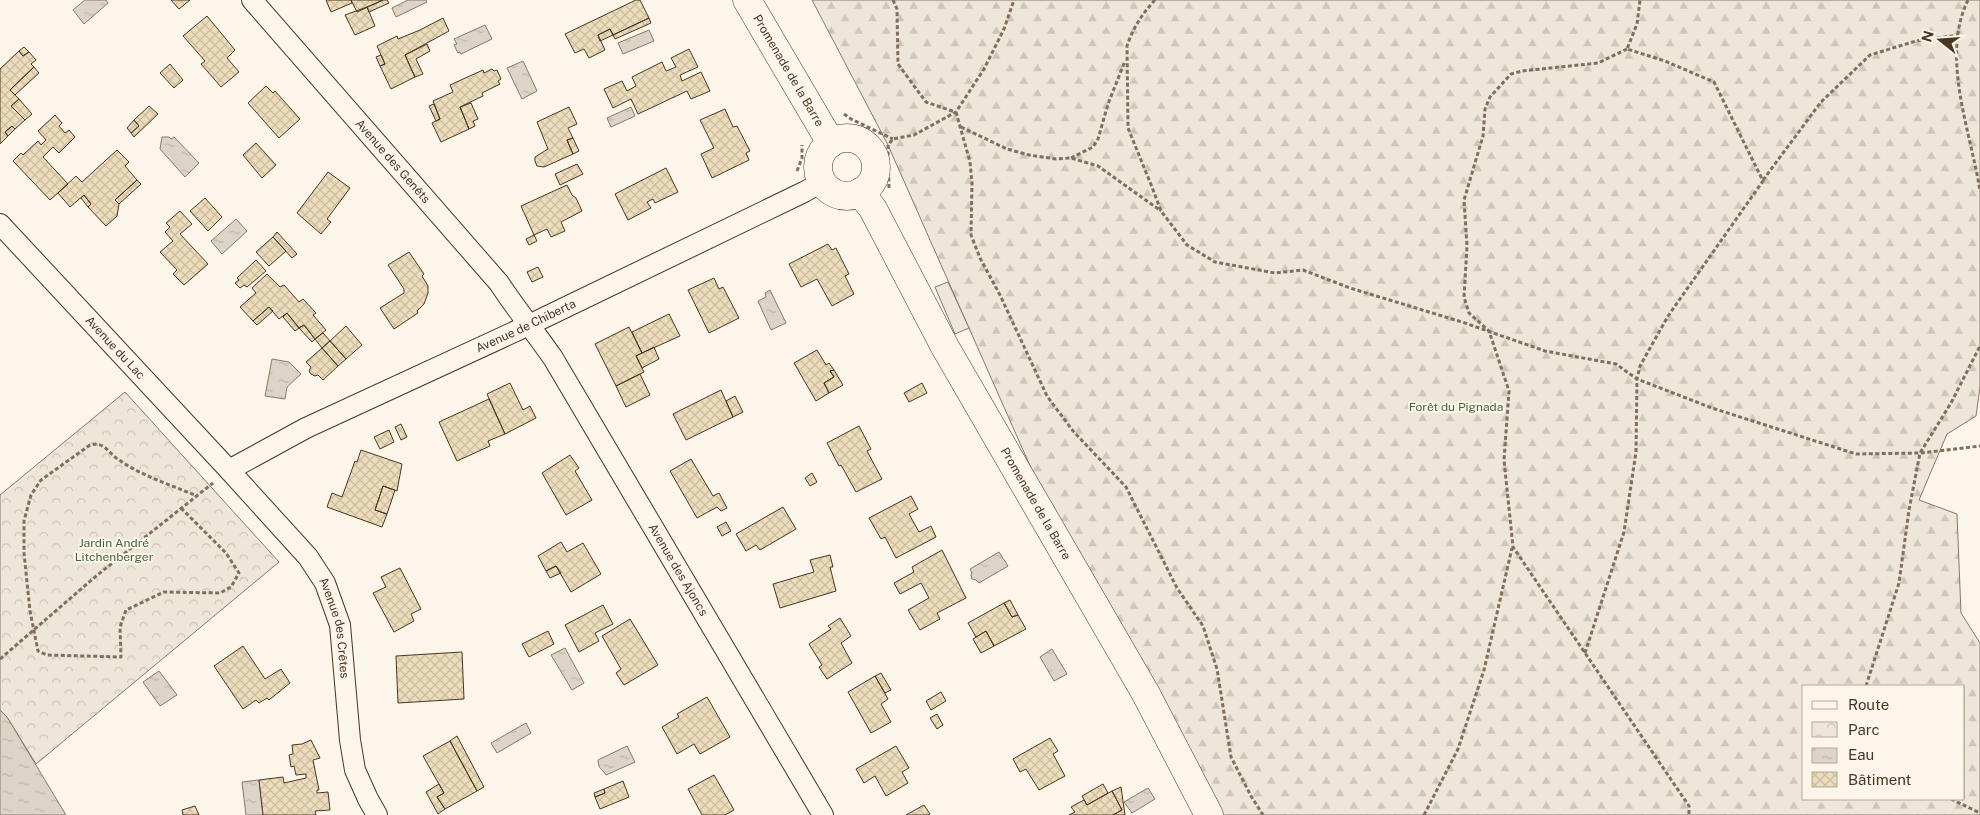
<svg xmlns="http://www.w3.org/2000/svg" width="1980" height="815" font-family="'Public Sans',sans-serif">
  <style>
    .forest { fill: url(#forest-firs); stroke: #887966; fill-rule: evenodd }
    .park { fill: url(#park-crowns); stroke: #887966 }
    .parking { fill: #ede7d9; stroke: #887966 }
    .water { fill: url(#water-ripples); stroke: #887966 }
    .building { fill: url(#building-cross-hatch); stroke: #4a3520 }
    .lines { fill: none; stroke-linecap: round; stroke-linejoin: round }
    .street-casing { stroke: #4a3520; stroke-width: 22 }
    .secondary-casing { stroke: #4a3520; stroke-width: 29 }
    .path { stroke: #7f6f5c; stroke-width: 3; stroke-dasharray: 4 2.5; stroke-linecap: butt }
    .street { stroke: #fbf6e9; stroke-width: 20 }
    .secondary { stroke: #fbf6e9; stroke-width: 28 }
    .labels { text-anchor: middle; stroke-width: 4; stroke-linejoin: round; paint-order: stroke }
    .street-label { font-size: 12px; fill: #4a3520; stroke: #fbf6e9 }
    .park-label { font-size: 12px; fill: #436837; stroke: #fbf6e9 }
  </style>
  <defs>
    <pattern id="forest-firs" width="22" height="20" patternUnits="userSpaceOnUse" patternTransform="scale(1.25)"><rect width="22" height="20" fill="#ede6d9"/><path d="M5 1l3.5 6h-7zM16 11l3.5 6h-7z" fill="#cdc6ba"/></pattern>
    <pattern id="park-crowns" width="20" height="18" patternUnits="userSpaceOnUse" patternTransform="scale(1.25)"><rect width="20" height="18" fill="#ede6d9"/><path d="M2 6a3 3 0 1 1 6 0M12 15a3 3 0 1 1 6 0" fill="none" stroke="#cdc6ba"/></pattern>
    <pattern id="water-ripples" width="26" height="14" patternUnits="userSpaceOnUse" patternTransform="scale(1.25)"><rect width="26" height="14" fill="#dcd4c6"/><path d="M2 4q2-2 4 0t4 0M15 11q2-2 4 0t4 0" fill="none" stroke="#beb7aa"/></pattern>
    <pattern id="building-cross-hatch" width="8" height="8" patternUnits="userSpaceOnUse" patternTransform="scale(1.25)"><rect width="8" height="8" fill="#ecdcbc"/><path d="M0 0l8 8M0 8l8-8" fill="none" stroke="#ccbda1"/></pattern>
  </defs>
  <rect width="100%" height="100%" fill="#fbf6e9"/>
  <!-- forest -->
  <path class="forest" d="M812,0H1980V387L1976,416L1947,434L1919,500L1957,514L1961,613L1980,643V815H1208L1100,624L888,145ZM1804,686H1964V799H1804Z"/>
  <!-- park -->
  <path class="park" d="M125,392L279,562L36,764L7,717L0,710V495Z"/>
  <!-- parking -->
  <path class="parking" d="M948,282L969,328L955,334L935,287Z"/>
  <!-- water -->
  <path class="water" d="M85,0H106L108,3L84,24L73,10Z
    M408,0H426L427,2L396,17L392,8Z
    M485,25L492,39L461,54L460,52L458,53L454,45L457,44L454,39Z
    M649,30L654,41L623,54L618,43Z
    M523,61L537,91L522,99L507,68Z
    M631,107L635,116L611,127L607,118Z
    M162,137H169L171,139L174,137L199,163L185,177L160,149Z
    M236,219L247,231L222,254L211,241Z
    M770,290L786,323L771,330L758,301L766,297L765,293Z
    M272,359L289,362L301,374L287,387L285,399L265,396Z
    M999,552L1008,566L979,583L976,580L972,579L971,575L972,573L970,569Z
    M565,648L584,683L572,690L551,655Z
    M1052,649L1067,674L1054,681L1040,657Z
    M159,671L177,695L160,706L143,682Z
    M0,710L7,717L66,815H0Z
    M526,723L531,733L497,753L491,743Z
    M627,746L635,762L606,775C601,767 599,771 598,760Z
    M259,780L263,815H246L242,782Z
    M1148,788L1155,799L1132,813L1124,802Z"/>
  <!-- building -->
  <path class="building" d="M171,0H190L179,9Z
    M326,0H351L352,3L331,12Z
    M351,0H383L357,12Z
    M383,0H387L389,3L369,12L367,7Z
    M636,0H640L649,18L613,35L610,29L598,35L605,50L589,58L584,49L575,53L565,34Z
    M367,7L375,26L355,35L345,15Z
    M207,16L235,50L227,58L239,72L221,87L201,64L205,61L183,36Z
    M443,18L449,31L405,55L415,77L391,89L380,66L385,64L377,46L397,36L398,39L420,30Z
    M649,18L651,23L615,39L613,35Z
    M610,29L613,35L600,41L598,35Z
    M427,44L430,51L416,59L423,74L415,77L405,55Z
    M24,47L29,52L23,56L19,51Z
    M689,49L698,67L680,75L682,81L701,72L710,91L691,99L687,91L638,114L631,99L613,108L604,89L622,81L627,91L636,86L632,77L662,62L666,71L676,67L671,58Z
    M19,51L23,56L29,52L36,60L31,64L34,67L10,90L19,99L11,106L25,120L15,129L12,126L5,132L8,136L0,144V69Z
    M381,55L385,64L380,66L376,57Z
    M170,64L183,80L174,88L160,73Z
    M34,67L39,73L15,95L10,90Z
    M492,69L494,71L497,70L501,79L498,81L500,84L482,93L483,96L460,107L469,129L441,142L432,123L440,119L433,101L453,92L450,85L483,70L484,73Z
    M266,86L273,93L275,91L300,119L279,138L248,103Z
    M19,99L32,114L25,120L11,106Z
    M471,103L478,119L473,121L475,126L469,129L460,107Z
    M434,104L440,119L436,121L429,106Z
    M149,106L158,114L134,137L131,133L139,126L134,120Z
    M569,107L577,124L568,128L573,138L567,140L573,154L544,167L537,166L535,161V157L548,149L537,122Z
    M725,109L733,127L737,126L750,151L746,153L749,160L712,178L701,154L714,148L700,120Z
    M55,115L62,123L59,126L65,133L69,130L75,137L59,153L53,147L43,157L68,184L50,200L13,161L21,153L23,155L38,141L41,145L46,140L38,131Z
    M134,120L139,126L131,133L127,128Z
    M12,126L15,129L8,136L5,132Z
    M573,138L579,151L573,154L567,140Z
    M256,143L276,165L262,178L243,155Z
    M117,150L129,162L125,166L137,180L115,200L119,204L117,216L106,226L88,207L91,204L84,195L70,207L58,193L76,176L82,182Z
    M577,164L583,174L560,185L555,174Z
    M666,168L678,192L655,203L653,199L647,202L651,208L628,220L615,194Z
    M328,172L350,188L327,219L331,222L321,234L297,213Z
    M137,180L141,184L119,204L115,200Z
    M567,185L572,195L576,198L582,211L561,222L565,231L551,237L547,229L534,235L521,206Z
    M84,195L91,204L88,207L81,198Z
    M205,198L222,217L208,231L190,211Z
    M180,211L192,224L180,234L208,264L184,285L173,274L177,270L160,252L173,241L165,232L170,227L166,223Z
    M277,232L297,254L292,258L273,237Z
    M534,235L537,241L529,245L526,239Z
    M273,237L286,251L269,266L256,252Z
    M828,244L832,250L836,248L849,274L845,276L854,294L832,306L817,279L801,287L789,264Z
    M409,252L424,274L422,276L428,286V293L424,304L417,311L418,313L394,329L380,308L404,293V289L388,265Z
    M256,260L266,271L247,287L244,285L240,288L235,283L239,280L237,278Z
    M538,267L543,277L532,282L527,272Z
    M267,274L280,287L284,285L299,302L303,299L316,313L313,315L326,330L315,339L304,325L299,328L287,313L279,319L269,307L253,321L240,307L256,293L252,288Z
    M714,278L719,289L723,287L739,318L709,333L688,290Z
    M269,307L273,311L257,325L253,321Z
    M287,313L299,328L295,331L283,317Z
    M669,314L680,336L642,353L632,332Z
    M304,325L315,339L312,342L299,328Z
    M346,326L362,345L346,359L330,341Z
    M629,327L642,353L636,356L644,372L616,386L595,344Z
    M323,333L330,341L322,348L315,339Z
    M330,341L346,359L338,366L322,348Z
    M654,347L659,359L642,368L636,356Z
    M322,348L338,366L323,380L318,375L315,376L311,374L309,371L311,367L306,362Z
    M817,350L826,365L829,363L834,370L830,371L834,377L824,383L829,393L816,401L794,363Z
    M834,370L843,385L829,393L824,383L834,377L830,371Z
    M640,374L650,395L626,407L616,386Z
    M510,383L523,410L530,406L536,418L505,434L487,394Z
    M922,383L927,393L909,402L904,393Z
    M721,390L733,417L686,440L673,414Z
    M735,396L743,412L733,417L726,401Z
    M489,399L505,434L488,441L490,446L457,461L439,422Z
    M401,424L407,437L401,440L395,427Z
    M859,426L871,449L867,451L882,479L856,492L841,465L839,466L827,443Z
    M389,430L394,442L380,449L374,437Z
    M361,450L402,464L397,491L383,486L375,510L387,514L382,527L327,507L332,493L342,497L355,461L357,462Z
    M570,455L579,468L575,471L592,500L566,515L542,473Z
    M691,459L713,496L719,493L727,508L721,511L717,507L697,518L670,471Z
    M812,473L817,482L810,486L805,478Z
    M383,486L395,490L387,514L375,510Z
    M911,496L918,509L909,514L919,532L931,526L936,537L896,558L885,537L881,539L869,518Z
    M783,507L796,529L760,550L756,545L746,551L736,534Z
    M726,522L731,531L722,536L717,527Z
    M561,542L567,552L583,543L601,574L571,592L556,566L546,571L538,556Z
    M942,550L966,598L937,613L940,619L920,630L908,610L929,598L921,583L900,594L894,583L914,572L912,567Z
    M830,555L833,567H830L836,591L780,608L773,584L814,572L810,560Z
    M556,566L561,573L550,578L546,571Z
    M400,568L421,609L411,614L414,621L394,632L373,593L386,587L381,577Z
    M1010,600L1018,615L1012,617L1004,603Z
    M1004,603L1012,617L1018,615L1026,629L994,646L986,631L976,637L968,623Z
    M603,605L613,624L595,633L599,641L579,652L565,625Z
    M840,618L851,636L841,643L852,663L827,679L819,667L822,665L809,644L831,629L828,626Z
    M630,619L658,665L624,685L616,673L621,669L602,636Z
    M548,631L554,644L529,657L522,644Z
    M986,631L994,646L981,653L973,639Z
    M243,646L265,679L281,669L290,683L269,700L267,698L259,703L256,700L243,709L214,666Z
    M462,652L464,699L398,703L396,656Z
    M881,673L891,690L885,693L875,676Z
    M875,676L888,699L881,704L891,722L871,733L848,692Z
    M941,692L946,701L931,710L926,701Z
    M707,697L730,737L700,754L694,744L677,754L662,727L679,717L677,714Z
    M937,714L943,725L937,729L930,718Z
    M457,736L484,787L477,791L450,741Z
    M1050,738L1058,751L1053,754L1065,776L1039,790L1026,769L1020,772L1013,759Z
    M311,740L320,758L313,760L319,790H317V793L328,792L330,810L315,811L316,815H263L259,780L283,777L284,783L306,778V774L296,775L294,766L291,767L289,755L293,754L292,745L302,744Z
    M450,741L477,791L445,809L437,797L444,793L423,756Z
    M896,746L909,768L902,772L908,783L886,796L875,776L864,783L856,769Z
    M714,775L734,810L725,815H702L688,789Z
    M623,781L629,797L600,809L595,797L605,793L604,789Z
    M439,784L444,793L437,797L445,809L438,814L426,792Z
    M1103,784L1108,793L1087,805L1082,796Z
    M1121,787L1125,815H1113L1122,810L1112,791Z
    M604,789L605,793L595,797L594,793Z
    M1112,791L1122,810L1113,815H1069L1075,812L1071,807L1084,800L1087,805Z
    M924,805L930,814L928,815H906Z
    M195,806L199,815H183L182,810Z"/>
  <g class="lines">
    <defs>
      <g id="street">
        <path id="s1" d="M252,0L499,283C516,309 535,332 553,358L823,815"/>
        <path id="s2" d="M0,224L229,470L308,557L325,583L340,625L350,740L355,770L368,799L377,815"/>
        <path id="s3" d="M229,470L306,428L529,325L804,192L822,182"/>
      </g>
      <g id="secondary">
        <path id="s4" d="M747,0L831,143"/>
        <circle cx="847" cy="167" r="29"/>
        <path id="s5" d="M860,192L873,209L945,347L1146,694L1209,815"/>
      </g>
    </defs>
    <!-- street casing -->
    <use href="#street" class="street-casing"/>
    <!-- secondary casing -->
    <use href="#secondary" class="secondary-casing"/>
    <!-- path -->
    <path class="path" d="M893,0L897,9L898,64L926,102L955,112
      M1155,0C1142,14 1133,28 1127,46L1128,128L1152,187L1161,211L1187,245L1215,262L1275,273L1303,270L1350,288L1462,322L1545,351L1616,364L1637,379L1712,408L1856,454L1920,453L1980,446
      M1968,0C1940,57 1971,132 1980,191
      M1627,49L1598,63L1522,71L1511,74L1490,97L1485,109L1483,136L1464,200L1467,246L1464,297L1469,313L1489,331L1509,391L1504,460L1513,547L1689,806V815
      M956,112L970,162L972,183L971,235L980,258L1000,295L1047,396L1073,431L1126,487L1177,588L1203,626L1217,669L1231,757L1251,796L1263,815
      M844,114L851,119L893,139
      M961,127L1007,149L1029,155L1056,159L1071,158L1098,166L1161,211
      M1071,158L1093,147L1098,139L1108,104L1125,61
      M797,171L802,158V145
      M1763,180L1821,102L1870,55L1916,41L1958,35
      M889,188L888,145L893,139L914,135L956,112L984,69L1004,29L1014,0
      M181,508L226,553L239,573L231,587L220,593L164,592L126,610L120,627L121,657L47,655L38,651L30,611L24,553V521L31,495L41,480L90,445C105,441 108,453 119,460C142,476 171,485 197,496
      M1585,653L1624,532L1636,452L1637,379L1640,366L1668,316L1763,181L1714,82L1665,61L1627,49L1637,24L1640,0
      M0,659L95,577L213,483
      M1866,686L1899,583L1909,510L1920,453L1951,403L1980,346
      M1951,799L1980,813
      M1424,815L1458,749L1484,670L1512,548"/>
    <!-- street -->
    <use href="#street" class="street"/>
    <!-- secondary -->
    <use href="#secondary" class="secondary"/>
  </g>
  <g class="labels">
    <!-- street labels -->
    <g class="street-label">
      <text dy="4" stroke="none"><textPath href="#s4" startOffset="82">Promenade de la Barre</textPath></text>
      <text dy="4" stroke="none"><textPath href="#s1" startOffset="214">Avenue des Genêts</textPath></text>
      <text dy="4" stroke="none"><textPath href="#s3" startOffset="330">Avenue de Chiberta</textPath></text>
      <text dy="4" stroke="none"><textPath href="#s2" startOffset="169">Avenue du Lac</textPath></text>
      <text dy="4" stroke="none"><textPath href="#s5" startOffset="358">Promenade de la Barre</textPath></text>
      <text dy="4" stroke="none"><textPath href="#s1" startOffset="714">Avenue des Ajoncs</textPath></text>
      <text dy="4" stroke="none"><textPath href="#s2" startOffset="531">Avenue des Crêtes</textPath></text>
    </g>
    <!-- park labels -->
    <g class="park-label">
      <text x="1456" y="411">Forêt du Pignada</text>
      <text x="114" y="547">Jardin André<tspan x="114" dy="14">Litchenberger</tspan></text>
    </g>
  </g>
  <!-- legend -->
  <rect x="1802" y="685" width="162" height="115" fill="#fbf6e9" stroke="#b4a999"/>
  <rect x="1812" y="701" width="25" height="8" fill="#fbf6e9" stroke="#b4a999"/>
  <text x="1848" y="710" font-size="15" fill="#4a3520">Route</text>
  <rect x="1812" y="722" width="25" height="15" fill="url(#park-crowns)" stroke="#b4a999"/>
  <text x="1848" y="735" font-size="15" fill="#4a3520">Parc</text>
  <rect x="1812" y="748" width="25" height="15" fill="url(#water-ripples)" stroke="#b4a999"/>
  <text x="1848" y="760" font-size="15" fill="#4a3520">Eau</text>
  <rect x="1812" y="772" width="25" height="15" fill="url(#building-cross-hatch)" stroke="#b4a999"/>
  <text x="1848" y="785" font-size="15" fill="#4a3520">Bâtiment</text>
  <!-- north arrow -->
  <g transform="translate(1940 40) rotate(287)" stroke="#fbf6e9" stroke-width="4" paint-order="stroke">
  <path d="M0-4L9 19L0 12L-9 19Z" fill="#4a3520"/>
  <text y="-8" font-size="14" font-weight="bold" text-anchor="middle" fill="#4a3520">N</text>
  </g>
</svg>
